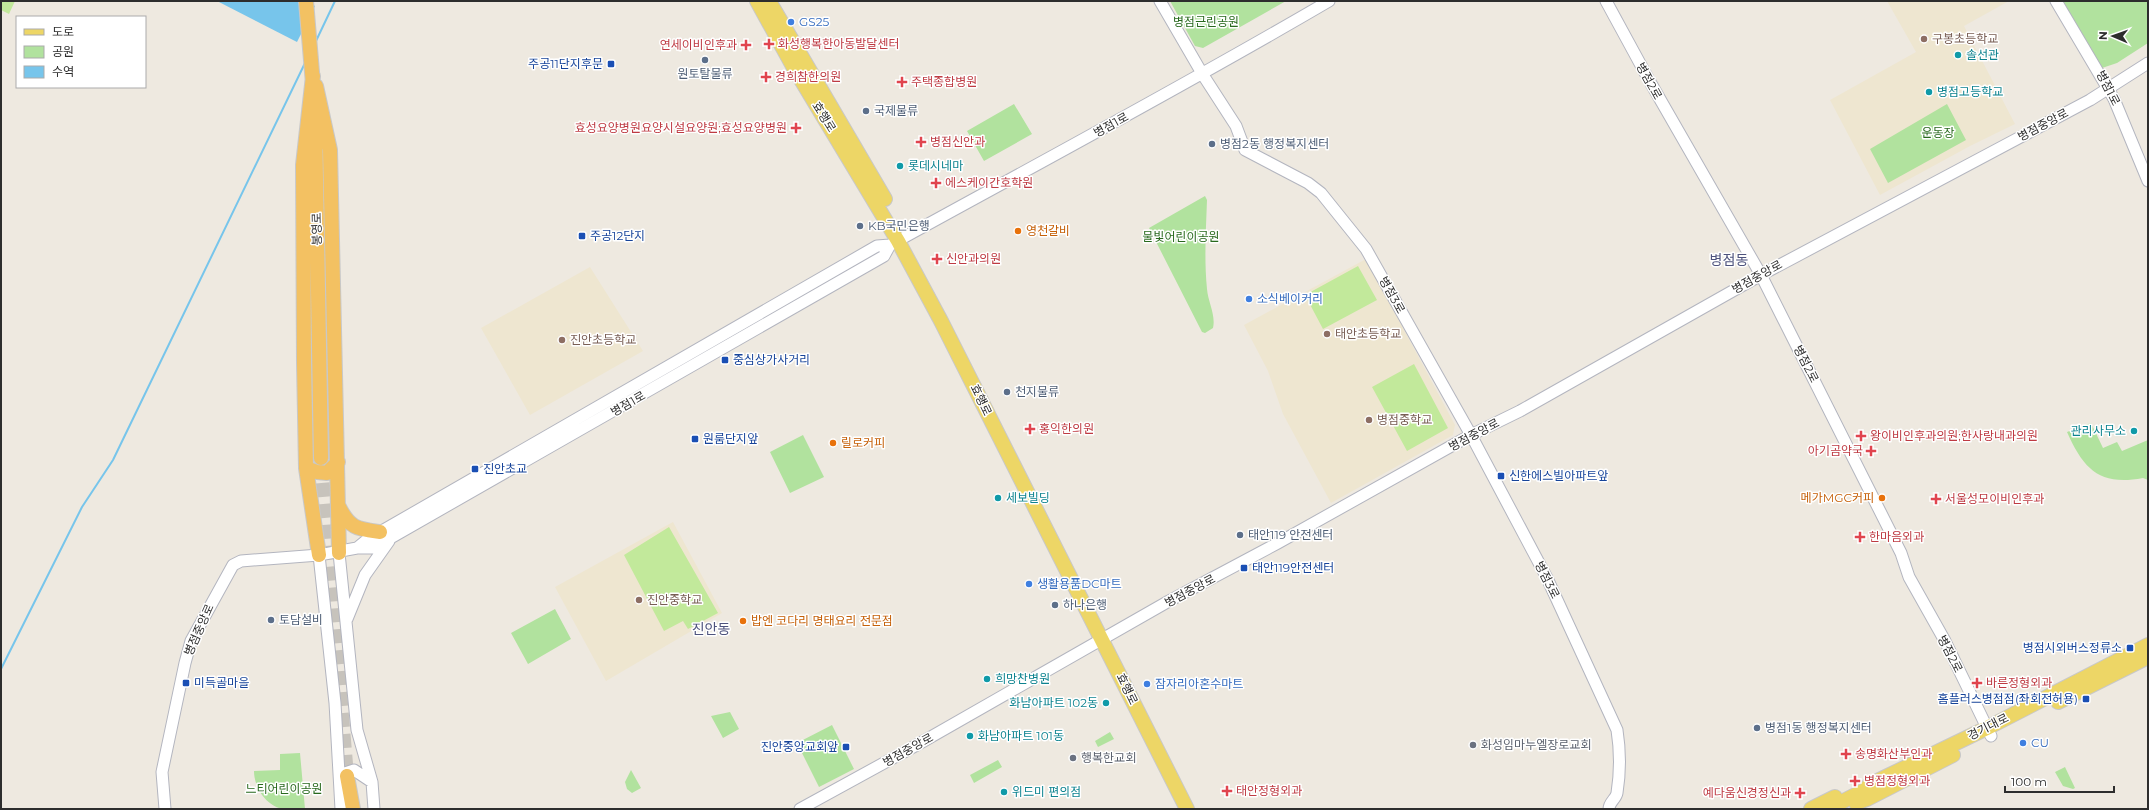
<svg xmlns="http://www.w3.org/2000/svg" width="2149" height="810" font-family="Montserrat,'Noto Sans KR',sans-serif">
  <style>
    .education { fill: #eee6d0 }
    .green { fill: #b1e29e }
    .pitch { fill: #c2e99b }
    .water { fill: #77c5eb }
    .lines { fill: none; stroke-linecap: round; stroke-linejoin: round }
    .stream { stroke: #77c5eb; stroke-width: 2 }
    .trunk-tunnel { stroke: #c7c3bc; stroke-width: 14; stroke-dasharray: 14 7; stroke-linecap: butt }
    .tertiary-casing { stroke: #b3b5bf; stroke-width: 13 }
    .primary-casing { stroke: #c8c8c8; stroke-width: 16 }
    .trunk-casing { stroke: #c8c8c8; stroke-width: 16 }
    .tertiary { stroke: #fff; stroke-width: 11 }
    .primary { stroke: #edd666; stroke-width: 14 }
    .trunk { stroke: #f3c162; stroke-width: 14 }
    .shop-dot { fill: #3f7fe0; stroke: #fff; stroke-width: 1.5 }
    .education-dot { fill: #8d6e63; stroke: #fff; stroke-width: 1.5 }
    .health-dot { fill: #e0444e; stroke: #fff; stroke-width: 1.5 }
    .culture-dot { fill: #0f9aa8; stroke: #fff; stroke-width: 1.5 }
    .service-dot { fill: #5c6f8a; stroke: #fff; stroke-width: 1.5 }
    .transit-dot { fill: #1a4fb4; stroke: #fff; stroke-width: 1.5 }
    .food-dot { fill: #e8710a; stroke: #fff; stroke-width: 1.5 }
    .worship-dot { fill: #6b7280; stroke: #fff; stroke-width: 1.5 }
    .labels { text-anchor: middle; stroke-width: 3; stroke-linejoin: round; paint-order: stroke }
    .shop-label { font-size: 12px; fill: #366cbe; stroke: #fff; text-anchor: start }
    .park-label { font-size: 12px; fill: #28691d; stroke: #fff }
    .education-label { font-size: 12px; fill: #785e54; stroke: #fff; text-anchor: start }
    .health-label { font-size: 12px; fill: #be3a42; stroke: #fff; text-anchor: start }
    .culture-label { font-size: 12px; fill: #0d838f; stroke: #fff; text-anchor: start }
    .transit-label { font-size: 12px; fill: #164399; stroke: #fff; text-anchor: start }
    .service-label { font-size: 12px; fill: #4e5e75; stroke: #fff; text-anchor: start }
    .street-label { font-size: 12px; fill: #2d2d2d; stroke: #fff }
    .food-label { font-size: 12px; fill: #c56008; stroke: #fff; text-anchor: start }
    .worship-label { font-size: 12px; fill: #5b616d; stroke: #fff; text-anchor: start }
    .quarter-label { font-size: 14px; fill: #4e537d; stroke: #fff }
  </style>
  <rect width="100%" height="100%" fill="#eee9e0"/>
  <!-- education -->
  <path class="education" d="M1887,1H2009L1964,26L2015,124L1970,146L1880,195L1830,100L1916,52Z
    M1366,259L1455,425L1453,435L1331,503L1283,414L1268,371L1244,325Z
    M590,267L643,351L530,415L481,328Z
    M673,522L722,613L606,681L555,587Z"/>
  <!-- green -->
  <path class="green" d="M1170,1H1286L1203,48L1195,46Z
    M2062,1H2148V43L2117,63L2102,68Z
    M1014,104L1032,134L984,161L967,131Z
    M1947,104L1966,140L1888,183L1870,149Z
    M1205,196L1207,200C1206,230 1204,259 1207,289C1208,302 1216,315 1213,328L1205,333L1202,332L1149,228Z
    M2091,423L2103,448L2117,442L2122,451L2148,440V480L2143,478C2100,486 2084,470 2067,432Z
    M803,435L824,477L790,493L770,452Z
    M555,609L571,639L528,664L511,633Z
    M730,712L739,729L723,738L711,716Z
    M832,725L854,769L819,787L797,743Z
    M1110,732L1114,739L1098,747L1095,741Z
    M300,753L305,809C298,809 290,810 283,809C266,806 254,787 254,771L280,770V754Z
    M998,760L1002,767L974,783L970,775Z
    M2065,767L2075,788L2073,789L2063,786L2055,772Z
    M631,770L641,788L632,793L627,789L625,782Z"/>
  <!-- pitch -->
  <path class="pitch" d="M1,1H15L9,14L1,10Z
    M1358,266L1377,300L1323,329L1305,295Z
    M1414,364L1448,428L1407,451L1372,387Z
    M669,527L718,613L688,629L683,621L664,631L624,555Z"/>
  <!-- water -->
  <path class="water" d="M217,1H306L315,6L297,42Z"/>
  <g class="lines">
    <!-- stream -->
    <path class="stream" d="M316,41L335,1
      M1,669L82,507L113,460L305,63"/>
    <!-- trunk-tunnel -->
    <path class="trunk-tunnel" d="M321,462L347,776"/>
    <defs>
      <path id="tertiary" d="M1160,1L1203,75L1236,126L1245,150L1308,183L1321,193L1366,249L1471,435L1547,578L1617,730C1620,749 1620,774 1617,793C1616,799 1609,802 1609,809
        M1606,1L1649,80L1761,275L1901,553L1909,577L1945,641L1991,736
        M2056,1L2114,99L2148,181
        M357,548L368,539L877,246L890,245C1037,164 1184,86 1329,1
        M339,553L357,730L372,782L374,809
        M319,555L335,703L341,809
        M347,619L365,575L389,541
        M341,779L345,773L354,770L372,782
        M165,809L162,772L185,663L191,641L233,565L241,561L319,555L357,548H373L884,256L890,245
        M800,809L915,746L1169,601L1278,543L1471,435L1520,411L1761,275L2090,100L2148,63"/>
      <path id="primary" d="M757,1L794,68L898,241L941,321L1187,809
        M769,1L885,199
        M2058,702L2148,657
        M1856,803L1867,799L1953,755
        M1811,809L1835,797
        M1828,809L1865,790L1869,785L1987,728L2148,645"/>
      <path id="trunk" d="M306,1L313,84
        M313,76L303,165L304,363L306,468L319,555
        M316,86L330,150L339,553
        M315,123L321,458
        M306,468L317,472L327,473L338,462
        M339,507C350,529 358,529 380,532
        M347,776L353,809"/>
    </defs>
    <!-- tertiary casing -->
    <use href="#tertiary" class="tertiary-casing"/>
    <!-- primary casing -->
    <use href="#primary" class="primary-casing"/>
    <!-- trunk casing -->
    <use href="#trunk" class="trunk-casing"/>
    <!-- tertiary -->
    <use href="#tertiary" class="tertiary"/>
    <!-- primary -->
    <use href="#primary" class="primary"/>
    <!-- trunk -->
    <use href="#trunk" class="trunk"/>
  </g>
  <!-- markers -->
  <g class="shop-dot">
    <circle cx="791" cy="22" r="4"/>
    <circle cx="1249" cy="299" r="4"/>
    <circle cx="1029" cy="584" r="4"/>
    <circle cx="1147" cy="684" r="4"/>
    <circle cx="2023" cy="743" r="4"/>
  </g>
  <g class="education-dot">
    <circle cx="1924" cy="39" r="4"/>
    <circle cx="1327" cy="334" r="4"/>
    <circle cx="562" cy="340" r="4"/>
    <circle cx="1369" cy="420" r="4"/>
    <circle cx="639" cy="600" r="4"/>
  </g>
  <g class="health-dot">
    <path d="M767 38h4v4h4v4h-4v4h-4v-4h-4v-4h4z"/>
    <path d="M744 39h4v4h4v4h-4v4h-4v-4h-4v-4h4z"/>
    <path d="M764 71h4v4h4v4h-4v4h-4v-4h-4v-4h4z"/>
    <path d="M900 76h4v4h4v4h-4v4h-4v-4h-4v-4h4z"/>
    <path d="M794 122h4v4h4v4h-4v4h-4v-4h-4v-4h4z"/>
    <path d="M919 136h4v4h4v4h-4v4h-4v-4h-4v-4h4z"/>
    <path d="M934 177h4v4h4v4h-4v4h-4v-4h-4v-4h4z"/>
    <path d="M935 253h4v4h4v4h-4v4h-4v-4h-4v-4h4z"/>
    <path d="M1028 423h4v4h4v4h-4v4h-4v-4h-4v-4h4z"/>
    <path d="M1859 430h4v4h4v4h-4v4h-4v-4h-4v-4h4z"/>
    <path d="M1869 445h4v4h4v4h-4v4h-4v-4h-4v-4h4z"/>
    <path d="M1934 493h4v4h4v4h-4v4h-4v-4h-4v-4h4z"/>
    <path d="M1858 531h4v4h4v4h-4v4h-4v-4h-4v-4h4z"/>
    <path d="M1975 677h4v4h4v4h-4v4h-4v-4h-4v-4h4z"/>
    <path d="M1844 748h4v4h4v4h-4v4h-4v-4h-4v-4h4z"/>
    <path d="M1853 775h4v4h4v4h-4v4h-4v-4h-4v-4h4z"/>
    <path d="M1225 785h4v4h4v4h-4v4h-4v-4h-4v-4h4z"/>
    <path d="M1798 787h4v4h4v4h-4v4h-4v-4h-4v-4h4z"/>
  </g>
  <g class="culture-dot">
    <circle cx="1958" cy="55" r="4"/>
    <circle cx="1929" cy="92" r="4"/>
    <circle cx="900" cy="166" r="4"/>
    <circle cx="2134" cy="431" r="4"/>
    <circle cx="998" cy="498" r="4"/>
    <circle cx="987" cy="679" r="4"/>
    <circle cx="1106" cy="703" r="4"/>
    <circle cx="970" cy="736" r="4"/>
    <circle cx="1004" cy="792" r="4"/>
  </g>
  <g class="service-dot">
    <circle cx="705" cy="60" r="4"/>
    <circle cx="866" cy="111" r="4"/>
    <circle cx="1212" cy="144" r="4"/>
    <circle cx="860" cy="226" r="4"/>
    <circle cx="1007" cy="392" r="4"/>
    <circle cx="1240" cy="535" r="4"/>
    <circle cx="1055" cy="605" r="4"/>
    <circle cx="271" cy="620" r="4"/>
    <circle cx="1757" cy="728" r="4"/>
  </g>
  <g class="transit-dot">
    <rect x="607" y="60" width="8" height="8" rx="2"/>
    <rect x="578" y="232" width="8" height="8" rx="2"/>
    <rect x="721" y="356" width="8" height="8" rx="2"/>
    <rect x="691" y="435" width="8" height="8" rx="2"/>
    <rect x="471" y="465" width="8" height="8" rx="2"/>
    <rect x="1497" y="472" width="8" height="8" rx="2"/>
    <rect x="1240" y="564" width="8" height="8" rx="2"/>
    <rect x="2126" y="644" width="8" height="8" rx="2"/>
    <rect x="182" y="679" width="8" height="8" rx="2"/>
    <rect x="2082" y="695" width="8" height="8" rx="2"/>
    <rect x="842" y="743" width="8" height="8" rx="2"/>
  </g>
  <g class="food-dot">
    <circle cx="1018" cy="231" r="4"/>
    <circle cx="833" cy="443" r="4"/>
    <circle cx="1882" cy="498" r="4"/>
    <circle cx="743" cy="621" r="4"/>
  </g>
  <g class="worship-dot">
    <circle cx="1473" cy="745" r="4"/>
    <circle cx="1073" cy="758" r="4"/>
  </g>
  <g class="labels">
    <!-- shop labels -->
    <g class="shop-label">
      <text x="799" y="26">GS25</text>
      <text x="1257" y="303">소식베이커리</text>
      <text x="1037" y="588">생활용품DC마트</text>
      <text x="1155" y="688">잠자리아혼수마트</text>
      <text x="2031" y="747">CU</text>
    </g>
    <!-- park labels -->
    <g class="park-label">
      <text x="1206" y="26">병점근린공원</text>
      <text x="1938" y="137">운동장</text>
      <text x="1181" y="241">물빛어린이공원</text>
      <text x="284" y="793">느티어린이공원</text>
    </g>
    <!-- education labels -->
    <g class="education-label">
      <text x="1932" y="43">구봉초등학교</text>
      <text x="1335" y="338">태안초등학교</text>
      <text x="570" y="344">진안초등학교</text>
      <text x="1377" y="424">병점중학교</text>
      <text x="647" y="604">진안중학교</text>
    </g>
    <!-- health labels -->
    <g class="health-label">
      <text x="778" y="48">화성행복한아동발달센터</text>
      <text x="737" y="49" text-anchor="end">연세이비인후과</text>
      <text x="775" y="81">경희참한의원</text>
      <text x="911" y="86">주택종합병원</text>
      <text x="787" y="132" text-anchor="end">효성요양병원요양시설요양원;효성요양병원</text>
      <text x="930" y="146">병점신안과</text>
      <text x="945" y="187">에스케이간호학원</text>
      <text x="946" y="263">신안과의원</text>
      <text x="1039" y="433">홍익한의원</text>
      <text x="1870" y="440">왕이비인후과의원;한사랑내과의원</text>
      <text x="1863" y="455" text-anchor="end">아기곰약국</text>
      <text x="1945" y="503">서울성모이비인후과</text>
      <text x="1869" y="541">한마음외과</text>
      <text x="1986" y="687">바른정형외과</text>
      <text x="1855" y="758">송명화산부인과</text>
      <text x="1864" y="785">병점정형외과</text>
      <text x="1236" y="795">태안정형외과</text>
      <text x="1791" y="797" text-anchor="end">예다움신경정신과</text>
    </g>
    <!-- culture labels -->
    <g class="culture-label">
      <text x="1966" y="59">솔선관</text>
      <text x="1937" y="96">병점고등학교</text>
      <text x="908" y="170">롯데시네마</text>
      <text x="2126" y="435" text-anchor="end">관리사무소</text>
      <text x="1006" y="502">세보빌딩</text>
      <text x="995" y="683">희망찬병원</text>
      <text x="1098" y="707" text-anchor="end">화남아파트 102동</text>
      <text x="978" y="740">화남아파트 101동</text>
      <text x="1012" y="796">위드미 편의점</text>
    </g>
    <!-- transit labels -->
    <g class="transit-label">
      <text x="603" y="68" text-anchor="end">주공11단지후문</text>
      <text x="590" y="240">주공12단지</text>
      <text x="733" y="364">중심상가사거리</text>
      <text x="703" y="443">원룸단지앞</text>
      <text x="483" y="473">진안초교</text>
      <text x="1509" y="480">신한에스빌아파트앞</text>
      <text x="1252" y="572">태안119안전센터</text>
      <text x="2122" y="652" text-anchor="end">병점시외버스정류소</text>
      <text x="194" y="687">미득골마을</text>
      <text x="2078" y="703" text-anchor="end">홈플러스병점점(좌회전허용)</text>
      <text x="838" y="751" text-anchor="end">진안중앙교회앞</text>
    </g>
    <!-- service labels -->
    <g class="service-label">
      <text x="705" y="78" text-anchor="middle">원토탈물류</text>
      <text x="874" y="115">국제물류</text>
      <text x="1220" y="148">병점2동 행정복지센터</text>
      <text x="868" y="230">KB국민은행</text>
      <text x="1015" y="396">천지물류</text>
      <text x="1248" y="539">태안119 안전센터</text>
      <text x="1063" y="609">하나은행</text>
      <text x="279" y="624">토담설비</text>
      <text x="1765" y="732">병점1동 행정복지센터</text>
    </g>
    <!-- street labels -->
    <g class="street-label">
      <text transform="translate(1649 81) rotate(61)" y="4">병점2로</text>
      <text transform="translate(2108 88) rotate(63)" y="4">병점1로</text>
      <text transform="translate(824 117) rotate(58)" y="4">효행로</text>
      <text transform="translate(1111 125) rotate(-29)" y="4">병점1로</text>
      <text transform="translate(2043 125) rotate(-28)" y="4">병점중앙로</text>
      <text transform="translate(317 229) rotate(-91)" y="4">봉영로</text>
      <text transform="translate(1757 277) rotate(-29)" y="4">병점중앙로</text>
      <text transform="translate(1392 295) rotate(61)" y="4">병점3로</text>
      <text transform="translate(1806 364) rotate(63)" y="4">병점2로</text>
      <text transform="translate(981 400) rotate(64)" y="4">효행로</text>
      <text transform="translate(628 404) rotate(-30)" y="4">병점1로</text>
      <text transform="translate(1474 435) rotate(-28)" y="4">병점중앙로</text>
      <text transform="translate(1547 580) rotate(63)" y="4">병점3로</text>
      <text transform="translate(1190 591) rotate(-28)" y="4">병점중앙로</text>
      <text transform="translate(199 630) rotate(-66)" y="4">병점중앙로</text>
      <text transform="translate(1950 654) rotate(63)" y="4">병점2로</text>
      <text transform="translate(1127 689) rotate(64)" y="4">효행로</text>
      <text transform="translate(1988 727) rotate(-27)" y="4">경기대로</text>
      <text transform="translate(908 750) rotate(-29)" y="4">병점중앙로</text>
    </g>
    <!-- food labels -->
    <g class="food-label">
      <text x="1026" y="235">영천갈비</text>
      <text x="841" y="447">릴로커피</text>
      <text x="1874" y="502" text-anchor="end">메가MGC커피</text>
      <text x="751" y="625">밥엔 코다리 명태요리 전문점</text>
    </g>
    <!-- worship labels -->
    <g class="worship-label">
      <text x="1481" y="749">화성임마누엘장로교회</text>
      <text x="1081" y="762">행복한교회</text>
    </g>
    <!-- quarter labels -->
    <g class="quarter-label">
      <text x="1729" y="265">병점동</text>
      <text x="711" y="634">진안동</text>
    </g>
  </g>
  <!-- border -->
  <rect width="2149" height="810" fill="none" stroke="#2d2d2d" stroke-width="4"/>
  <!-- legend -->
  <rect x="16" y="16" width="130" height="72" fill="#ffffff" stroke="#ababab"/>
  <rect x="24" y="29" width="20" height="6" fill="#edd666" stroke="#ababab"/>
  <text x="52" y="36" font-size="12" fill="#2d2d2d">도로</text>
  <rect x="24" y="46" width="20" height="12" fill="#b1e29e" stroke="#ababab"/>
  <text x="52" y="56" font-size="12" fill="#2d2d2d">공원</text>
  <rect x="24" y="66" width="20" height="12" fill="#77c5eb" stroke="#ababab"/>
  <text x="52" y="76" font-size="12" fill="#2d2d2d">수역</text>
  <!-- north arrow -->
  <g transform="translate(2113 36) rotate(272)" stroke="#ffffff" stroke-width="3" paint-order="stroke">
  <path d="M0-3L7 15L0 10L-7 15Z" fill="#2d2d2d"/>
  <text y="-6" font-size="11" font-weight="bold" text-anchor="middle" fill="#2d2d2d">N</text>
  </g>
  <!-- scale -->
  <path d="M2005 786v6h109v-6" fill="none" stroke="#2d2d2d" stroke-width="2"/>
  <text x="2011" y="786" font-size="12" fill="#2d2d2d" stroke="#ffffff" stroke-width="3" paint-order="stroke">100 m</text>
</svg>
